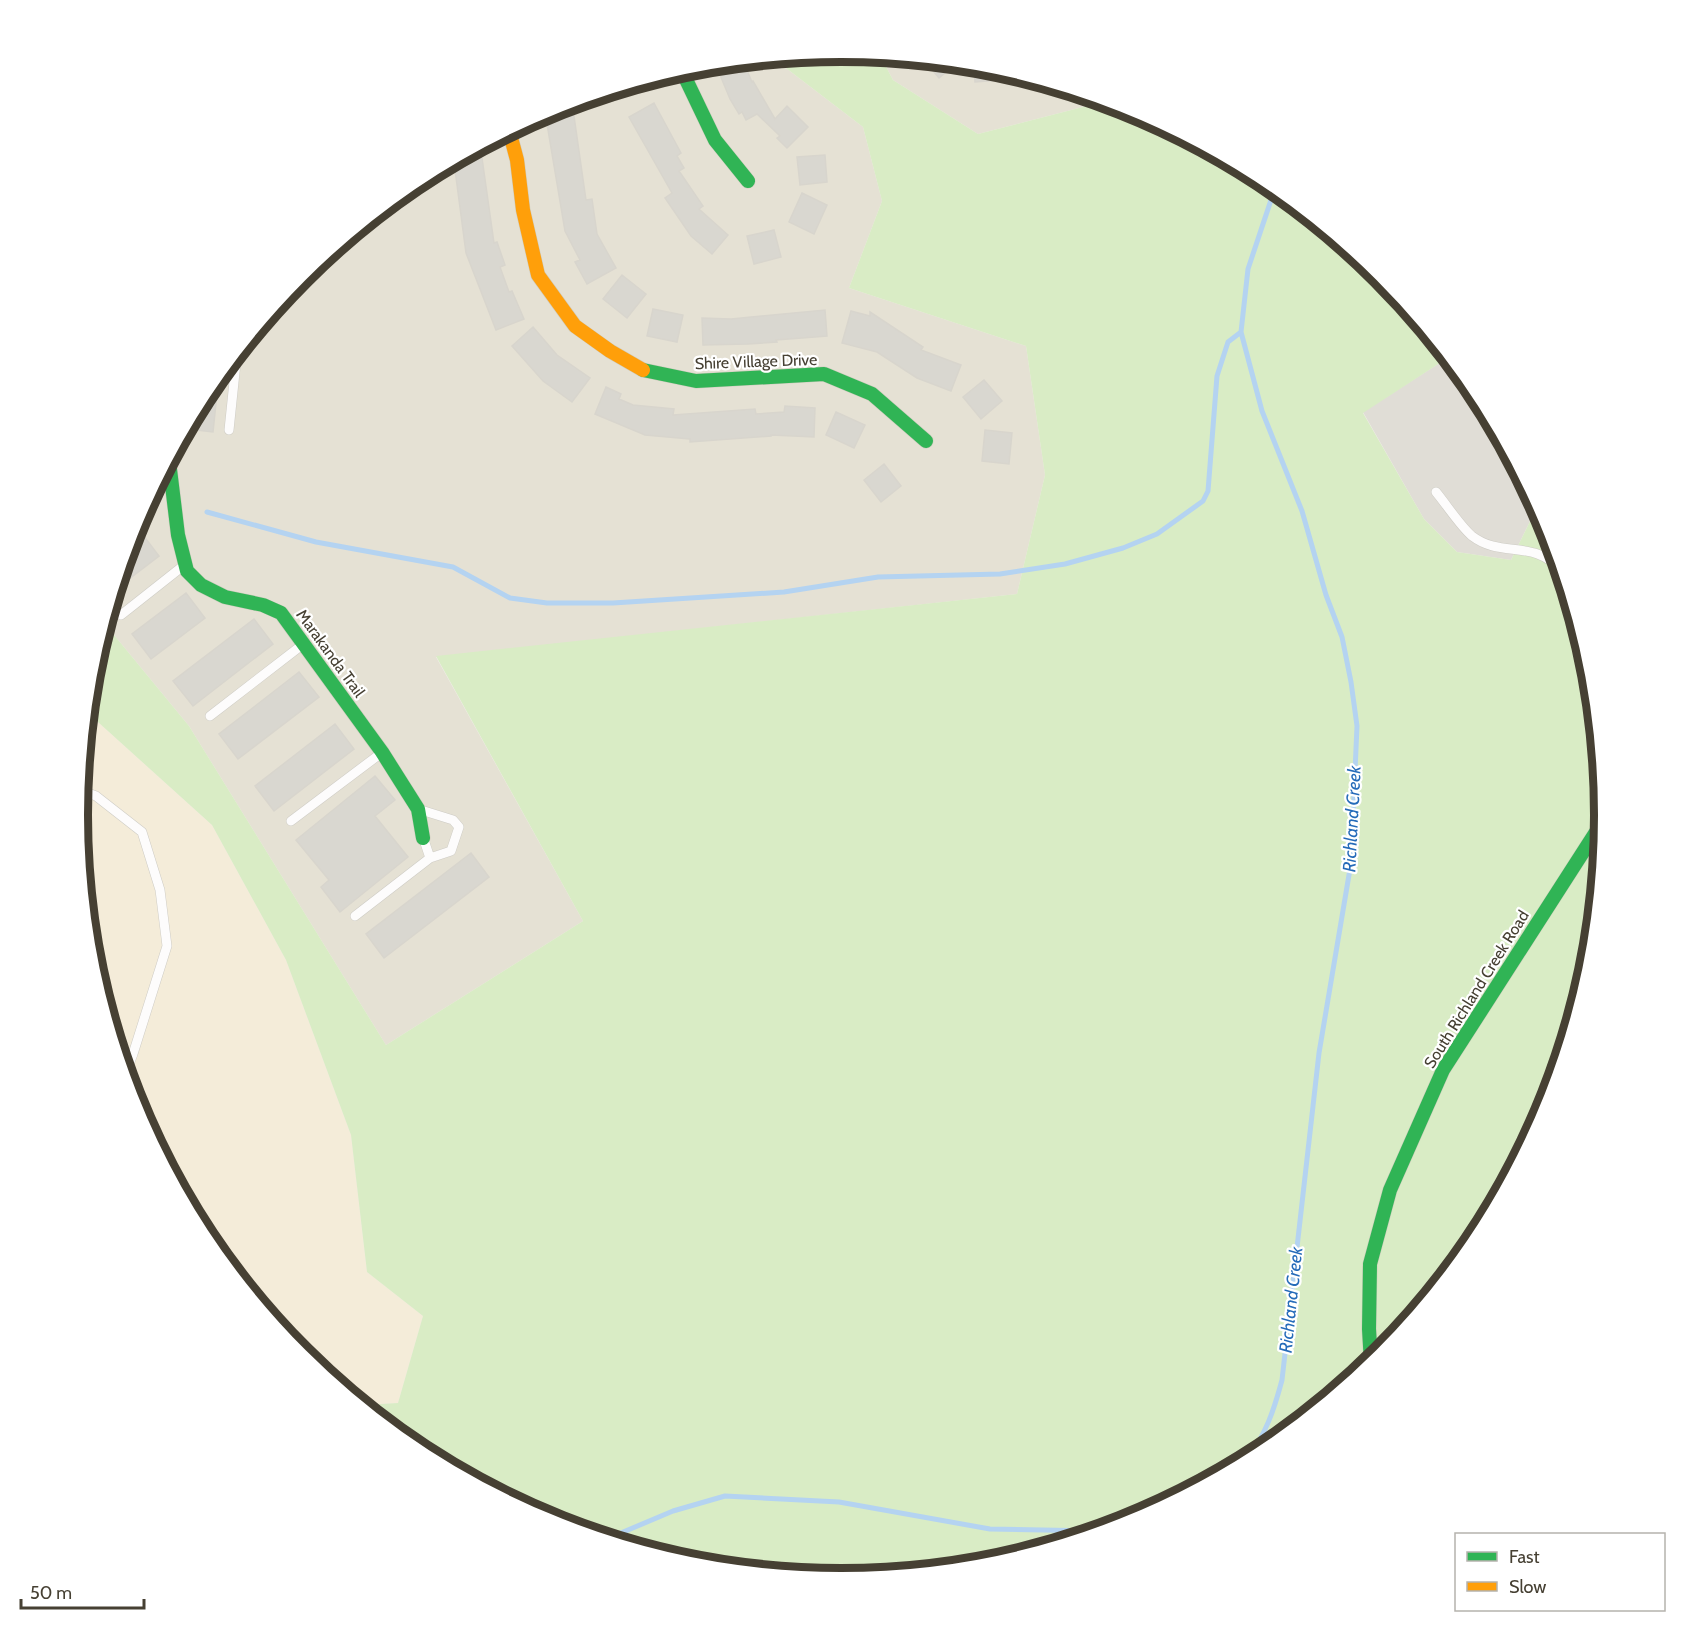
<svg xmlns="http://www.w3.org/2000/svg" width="1683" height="1629" font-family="Cabin,sans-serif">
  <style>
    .residential { fill: #e5e1d4 }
    .commercial { fill: #f4ecd9 }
    .industrial { fill: #e0ddd6 }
    .green { fill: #d9ecc5 }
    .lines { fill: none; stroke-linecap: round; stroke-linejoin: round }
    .stream { stroke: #b4d3f1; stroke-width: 5 }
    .building { fill: #d9d7d0; stroke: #d8d5cd; stroke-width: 1.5 }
    .lane-casing { stroke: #ceccc5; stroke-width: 10 }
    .fast-casing { stroke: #cfccbe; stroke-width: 15 }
    .slow-casing { stroke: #cfccbe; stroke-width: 15 }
    .lane { stroke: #fdfcfc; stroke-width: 9 }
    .fast { stroke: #30b455; stroke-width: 14 }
    .slow { stroke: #ff9f0a; stroke-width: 14 }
    .labels { text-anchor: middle; stroke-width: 4.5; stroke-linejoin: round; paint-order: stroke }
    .street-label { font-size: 16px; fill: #464033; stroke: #fff }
    .water-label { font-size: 18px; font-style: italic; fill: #256bb9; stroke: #fff }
    .rim { fill: none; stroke: #464033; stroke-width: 8 }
  </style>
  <rect width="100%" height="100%" fill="#f0eee8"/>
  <!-- residential -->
  <path class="residential" d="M880,55L991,66L1106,101L978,134L893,80Z
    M778,57L782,65L863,127L882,201L849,288L1026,346L1045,475L1017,594L436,657L583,921L386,1045L189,726L105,624L136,522L207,390L302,274L418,179L550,109L693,66Z"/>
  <!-- commercial -->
  <path class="commercial" d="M88,713L212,825L286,960L351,1135L367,1272L423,1316L398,1403L363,1405L301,1354L206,1238L136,1106L93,963L78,814Z"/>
  <!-- industrial -->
  <path class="industrial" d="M1449,357L1477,391L1538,505L1511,560L1457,552L1424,519L1363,412Z"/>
  <!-- green -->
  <path class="green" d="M842,51L880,55L893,80L978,134L1106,101L1134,109L1266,180L1382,275L1449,357L1363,413L1424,519L1457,552L1511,560L1538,505L1547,523L1590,666L1605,815L1590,964L1547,1107L1476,1239L1381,1355L1265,1450L1133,1520L990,1563L841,1578L692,1563L549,1520L417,1449L363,1405L398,1403L423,1316L367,1272L351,1135L286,960L212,825L88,713L93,665L105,624L189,726L386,1045L583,921L436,656L1017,594L1045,475L1026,346L849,288L882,201L863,127L782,65L778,57Z"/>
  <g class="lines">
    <!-- stream -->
    <path class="stream" d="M207,512L316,542L453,567L510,598L547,603H613L784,592L878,577L1000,574L1065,564L1123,548L1157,534L1203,501L1208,491L1217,376L1228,342L1241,332
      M1247,1459C1266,1434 1274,1410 1282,1380L1319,1053L1351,863L1357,726L1351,682L1342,637L1326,595L1302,511L1262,411L1241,332L1248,269L1275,188
      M609,1538L673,1511L725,1496L839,1502L990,1529L1097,1531"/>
  </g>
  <!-- building -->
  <path class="building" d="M923,59L948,62H958L939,78Z
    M743,61L752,82L753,81L775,119L787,106L808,127L787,148L777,138L780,136L757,114L746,120L742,112L739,114L730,99L715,63Z
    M974,64L991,66L1028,77V78L975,82Z
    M572,102L586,200L592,199L597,234L616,268L587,284L575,262L580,260L565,231L545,112Z
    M654,103L681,153L677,156L684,168L679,171L703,206L699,209L728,235L712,254L691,236L665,198L672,193L629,117Z
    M825,155L827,182L800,185L797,157Z
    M482,158L494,243L497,242L505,265L500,267L509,292L512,291L524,319L496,330L466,253L454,162Z
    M802,193L827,205L814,234L789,222Z
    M774,230L781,257L754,264L747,236Z
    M622,275L646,294L627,318L603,299Z
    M653,309L683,315L677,342L647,336Z
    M825,310L827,336L776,340L777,342L748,344L703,345L702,318L731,319Z
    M851,311L870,316V312L923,347L921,350L961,365L951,391L917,378L877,352L842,343Z
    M533,327L557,355L590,378L572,402L543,381L512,346Z
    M219,375L213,432L186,429L207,390Z
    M984,380L1002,401L981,419L963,397Z
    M606,387L621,394L619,399L633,405L674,409L673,415L755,409L756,414L784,412L785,406L815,408L814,437L771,435V436L690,442V439L645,435L595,414Z
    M836,412L865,425L854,448L826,435Z
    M985,430L1012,433L1009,464L982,461Z
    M884,464L901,486L881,502L864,480Z
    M140,531L159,556L116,589L132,537Z
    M186,593L205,618L151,659L132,634Z
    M254,619L273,644L193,706L173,681Z
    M299,672L319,697L238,759L219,734Z
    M335,724L354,749L274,811L255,786Z
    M375,776L395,800L375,816L408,857L340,912L321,887L329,880L296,840Z
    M471,853L489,877L384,958L366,934Z"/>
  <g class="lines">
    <defs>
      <path id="lane" d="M229,430L237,353
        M1436,492C1446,504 1461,527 1472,536C1502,559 1533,538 1562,571
        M121,615L183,566
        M210,716L302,645
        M80,790L96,796L142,832L160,890L167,946L133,1054L126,1072
        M421,810L453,820L459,827L451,851L430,858
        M291,821L380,754
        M355,916L430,858L424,840"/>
      <path id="fast" d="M681,69L715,140L748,181
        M643,370L696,381L824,374L872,394L926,441
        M169,461L178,535L187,571L201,585L225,597L263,605L281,613L382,752L418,809L423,838
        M1371,1363L1369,1329L1370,1264L1390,1190L1443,1070L1605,818"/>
      <path id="slow" d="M509,130L517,160L523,210L538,275L575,326L610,351L643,370"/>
    </defs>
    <!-- lane casing -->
    <use href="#lane" class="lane-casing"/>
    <!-- fast casing -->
    <use href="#fast" class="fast-casing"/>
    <!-- slow casing -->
    <use href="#slow" class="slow-casing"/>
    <!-- lane -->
    <use href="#lane" class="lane"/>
    <!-- fast -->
    <use href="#fast" class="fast"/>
    <!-- slow -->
    <use href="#slow" class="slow"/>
  </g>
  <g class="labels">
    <!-- street labels -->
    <g class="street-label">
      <text transform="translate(756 361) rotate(-2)" y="6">Shire Village Drive</text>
      <text transform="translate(331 653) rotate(54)" y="6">Marakanda Trail</text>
      <text transform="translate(1476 989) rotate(-58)" y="6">South Richland Creek Road</text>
    </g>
    <!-- water labels -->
    <g class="water-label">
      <text transform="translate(1352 819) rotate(-87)" y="6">Richland Creek</text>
      <text transform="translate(1291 1300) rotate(-84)" y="6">Richland Creek</text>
    </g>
  </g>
  <!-- crop -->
  <path d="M0 0H1683V1629H0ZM88 815a753 753 0 1 1 1506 0a753 753 0 1 1-1506 0Z" fill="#fff" fill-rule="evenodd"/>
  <path class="rim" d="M88 815a753 753 0 1 1 1506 0a753 753 0 1 1-1506 0Z"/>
  <!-- legend -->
  <rect x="1455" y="1533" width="210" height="78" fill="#ffffff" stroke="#b5b3ad" stroke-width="1.5"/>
  <rect x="1467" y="1552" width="30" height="9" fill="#30b455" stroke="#b5b3ad" stroke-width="1.5"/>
  <text x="1509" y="1563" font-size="18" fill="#464033">Fast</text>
  <rect x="1467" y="1582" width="30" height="9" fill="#ff9f0a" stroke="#b5b3ad" stroke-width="1.5"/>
  <text x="1509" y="1593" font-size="18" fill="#464033">Slow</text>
  <!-- scale -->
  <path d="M21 1599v9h123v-9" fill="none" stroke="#464033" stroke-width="3"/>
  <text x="30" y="1599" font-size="18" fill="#464033" stroke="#ffffff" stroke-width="4.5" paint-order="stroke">50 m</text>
</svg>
